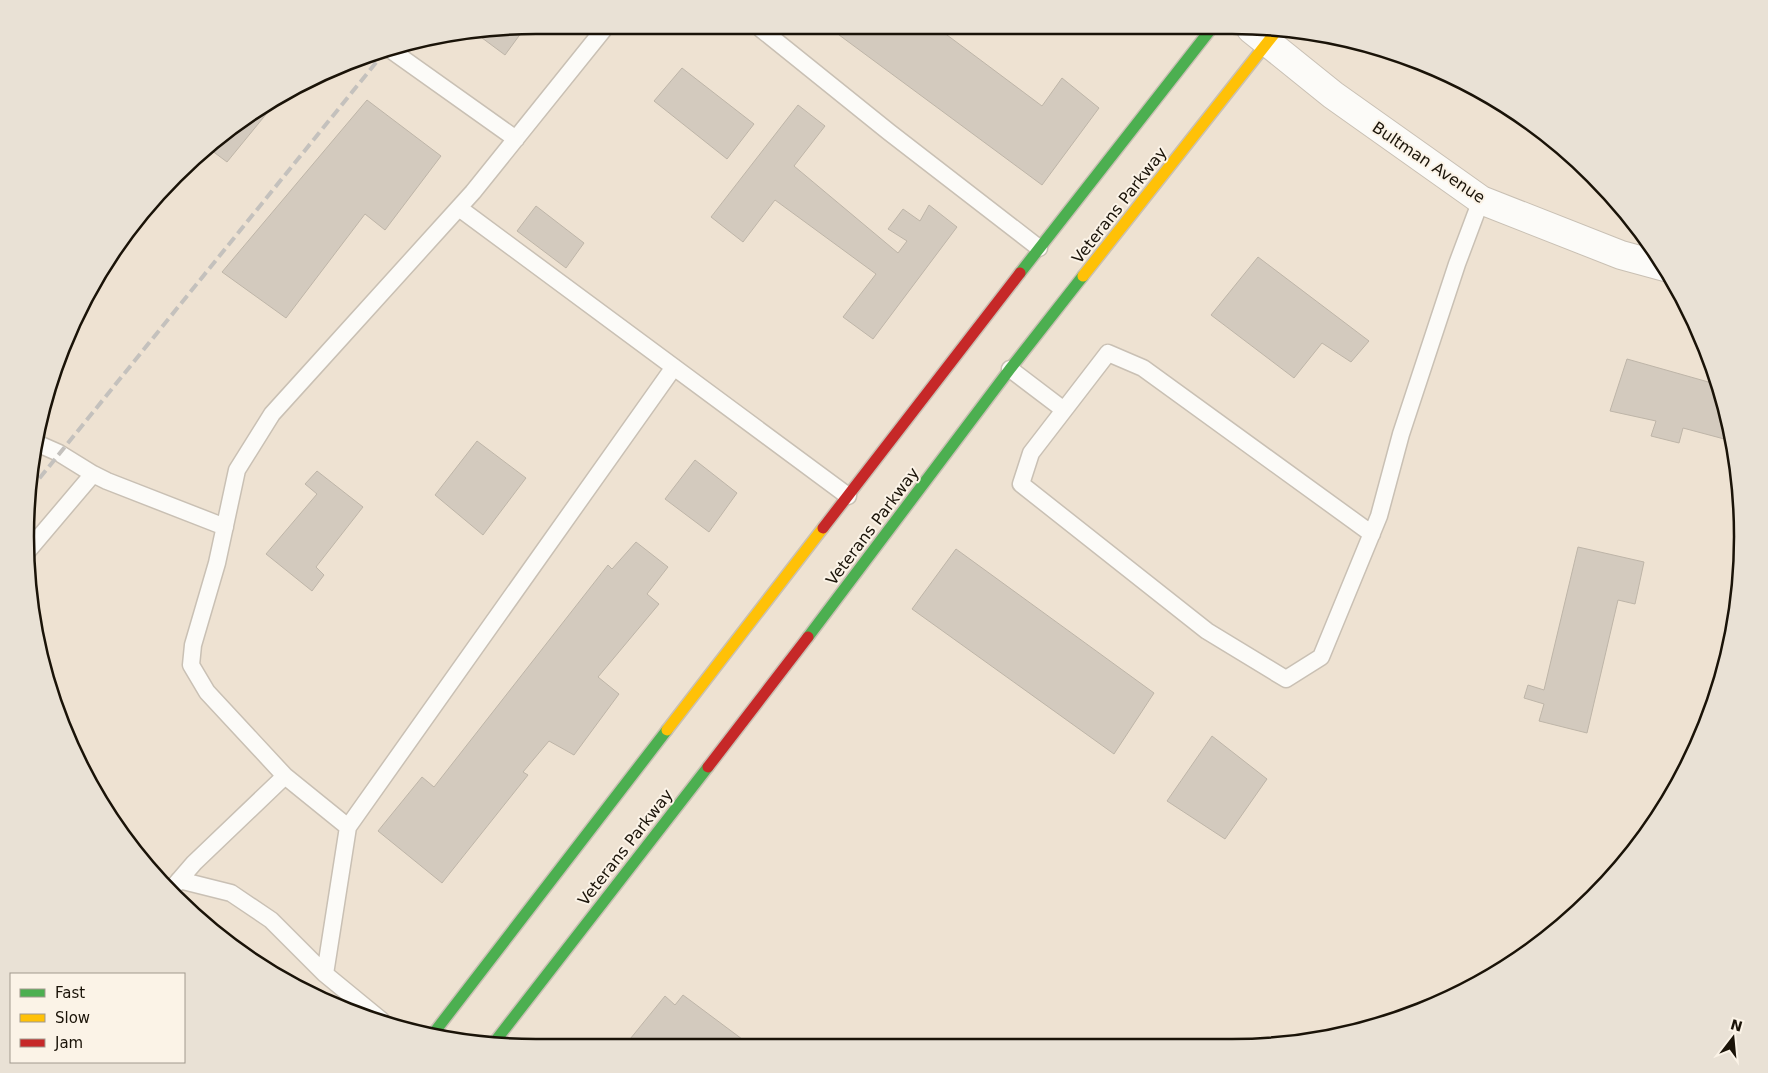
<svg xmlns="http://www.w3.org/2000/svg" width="1768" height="1073" font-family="'DejaVu Sans',sans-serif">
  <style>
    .building { fill: #d3cabe; stroke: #beb5a8 }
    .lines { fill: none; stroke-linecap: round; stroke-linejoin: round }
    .lane-casing { stroke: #c9c0b4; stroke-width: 19 }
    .street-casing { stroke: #c9c0b4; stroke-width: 30 }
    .fast-casing { stroke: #c9c0b4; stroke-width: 14 }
    .slow-casing { stroke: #c9c0b4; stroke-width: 14 }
    .jam-casing { stroke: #c9c0b4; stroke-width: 14 }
    .lane { stroke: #fcfbf8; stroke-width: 16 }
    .street { stroke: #fcfbf8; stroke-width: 28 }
    .fast { stroke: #4caf50; stroke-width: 11 }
    .slow { stroke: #ffc107; stroke-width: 11 }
    .jam { stroke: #c62828; stroke-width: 11 }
    .rail { stroke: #c4c1bd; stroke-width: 4; stroke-dasharray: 10 5; stroke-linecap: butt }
    .labels { text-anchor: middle; stroke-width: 4; stroke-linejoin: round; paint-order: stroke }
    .street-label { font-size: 16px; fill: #1a1308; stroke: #fbf3e7 }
    .rim { fill: none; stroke: #1a1308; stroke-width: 2.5 }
  </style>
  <rect width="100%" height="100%" fill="#eee2d2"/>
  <!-- building -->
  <path class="building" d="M470,29H524L505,55Z
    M831,29H905L910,33L912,29H939L1042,106L1062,78L1099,108L1042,185Z
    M682,68L754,124L727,159L654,101Z
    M281,96L227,162L207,147L225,131Z
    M367,100L441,156L385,230L365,214L286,318L222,272Z
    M798,105L825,126L794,166L898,253L907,241L888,229L903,209L920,221L929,205L957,227L873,339L843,317L876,274L775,200L743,242L711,217Z
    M536,206L584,243L566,268L517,231Z
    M1258,257L1369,341L1351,362L1322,343L1294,378L1211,315Z
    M1627,359L1719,385L1730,433L1728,440L1683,428L1679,443L1651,436L1656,421L1610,411Z
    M477,441L526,478L483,535L435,495Z
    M695,460L737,493L709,532L665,499Z
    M317,471L363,507L316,567L324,575L312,591L266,554L317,494L305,484Z
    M636,542L668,567L647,594L659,604L598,677L619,694L574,755L549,741L523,772L528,775L442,883L378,831L422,777L434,787L608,565L612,569Z
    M1578,547L1644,562L1635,604L1618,600L1587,733L1539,721L1544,704L1524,698L1528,685L1544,690Z
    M956,549L1154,693L1114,754L912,609Z
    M1212,736L1267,779L1225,839L1167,801Z
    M683,995L750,1045L626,1044L665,996L675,1005Z"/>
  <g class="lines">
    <defs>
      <path id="lane" d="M761,29L889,132L1039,248
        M388,48L516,139
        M459,208L848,496
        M1010,369L1064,410
        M34,442L59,453L93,474
        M1372,534L1143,368L1108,353L1031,453L1021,484L1207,631L1286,679L1321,657L1379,516L1401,434L1457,264L1481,200
        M26,553L93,474L107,481L225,527
        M285,776L348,827L674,367
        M179,880L231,893L271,920L325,974L381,1020
        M169,892L194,863L285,776L207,692L191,665L193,645L217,563L237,470L272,414L473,192L604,29
        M325,974L348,827"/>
      <path id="street" d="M1251,29L1333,95L1481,200L1621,255L1665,267"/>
      <path id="fast" d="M1020,273L1211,29
        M808,637L1010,369L1083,276
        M433,1034L667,730
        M493,1044L708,767"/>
      <path id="slow" d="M1083,276L1278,29
        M667,730L823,528"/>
      <path id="jam" d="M823,528L1020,273
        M708,767L808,637"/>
    </defs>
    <!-- lane casing -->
    <use href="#lane" class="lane-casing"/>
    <!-- street casing -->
    <use href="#street" class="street-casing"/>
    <!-- fast casing -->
    <use href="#fast" class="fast-casing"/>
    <!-- slow casing -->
    <use href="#slow" class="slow-casing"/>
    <!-- jam casing -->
    <use href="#jam" class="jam-casing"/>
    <!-- lane -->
    <use href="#lane" class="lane"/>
    <!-- street -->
    <use href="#street" class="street"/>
    <!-- fast -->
    <use href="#fast" class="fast"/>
    <!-- slow -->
    <use href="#slow" class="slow"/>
    <!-- jam -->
    <use href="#jam" class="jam"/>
    <!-- rail -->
    <path class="rail" d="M30,490L387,49"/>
  </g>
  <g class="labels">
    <!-- street labels -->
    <g class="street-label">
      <text transform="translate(1429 162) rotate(34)" y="6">Bultman Avenue</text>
      <text transform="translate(1119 205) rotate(-52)" y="6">Veterans Parkway</text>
      <text transform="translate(872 526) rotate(-53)" y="6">Veterans Parkway</text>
      <text transform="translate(625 847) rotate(-52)" y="6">Veterans Parkway</text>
    </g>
  </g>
  <!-- crop -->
  <path d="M0 0H1768V1073H0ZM536 34H1232A502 502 0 0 1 1734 536V537A502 502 0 0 1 1232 1039H536A502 502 0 0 1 34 537V536A502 502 0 0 1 536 34Z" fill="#e9e1d5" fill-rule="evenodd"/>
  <path class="rim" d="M536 34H1232A502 502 0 0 1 1734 536V537A502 502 0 0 1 1232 1039H536A502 502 0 0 1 34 537V536A502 502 0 0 1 536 34Z"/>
  <!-- legend -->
  <rect x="10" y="973" width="175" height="90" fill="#fbf3e7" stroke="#a1998e"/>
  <rect x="20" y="989" width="25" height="8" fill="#4caf50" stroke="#a1998e"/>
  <text x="55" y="998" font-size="15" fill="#1a1308">Fast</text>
  <rect x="20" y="1014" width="25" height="8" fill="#ffc107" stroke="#a1998e"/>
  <text x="55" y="1023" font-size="15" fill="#1a1308">Slow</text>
  <rect x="20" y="1039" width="25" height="8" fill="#c62828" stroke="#a1998e"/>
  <text x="55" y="1048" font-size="15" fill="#1a1308">Jam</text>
  <!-- north arrow -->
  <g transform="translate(1733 1038) rotate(16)" stroke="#fbf3e7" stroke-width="4" paint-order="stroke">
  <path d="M0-4L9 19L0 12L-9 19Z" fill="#1a1308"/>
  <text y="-8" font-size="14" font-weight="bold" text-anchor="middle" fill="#1a1308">N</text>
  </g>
</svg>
